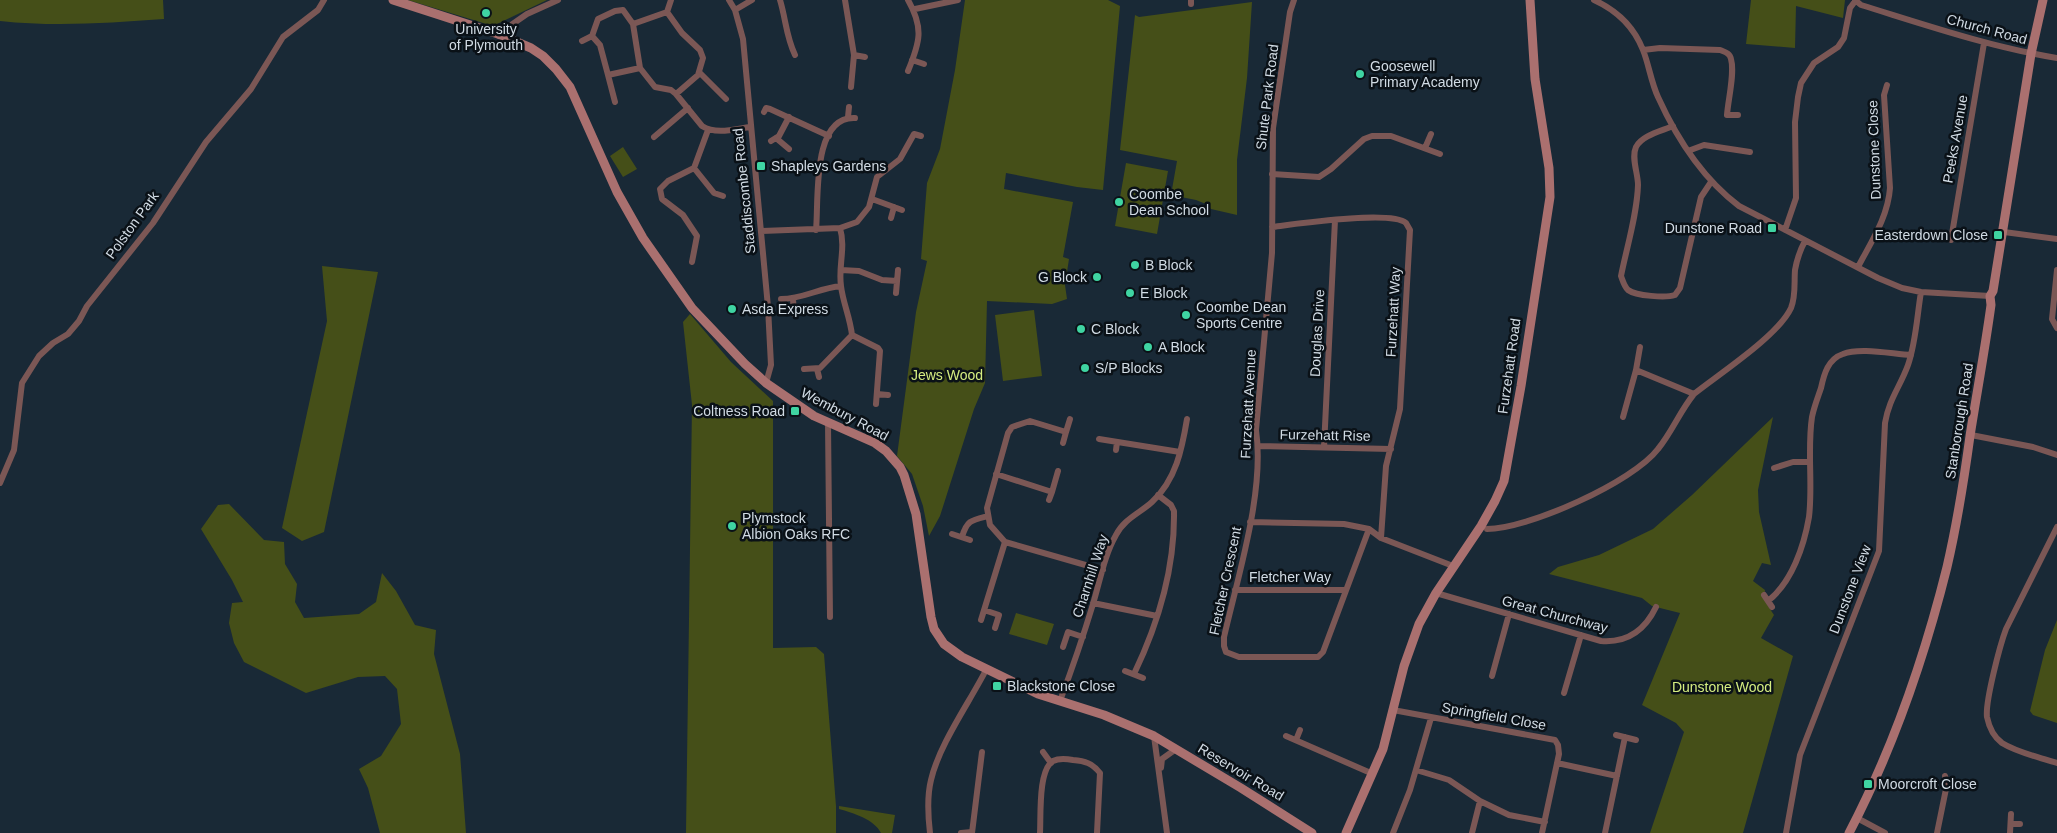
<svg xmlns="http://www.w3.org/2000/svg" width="2057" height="833" font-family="Helvetica,sans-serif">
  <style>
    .green { fill: #454f18 }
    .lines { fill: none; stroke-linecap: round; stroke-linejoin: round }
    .street { stroke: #7b5755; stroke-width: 6 }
    .secondary { stroke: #aa706f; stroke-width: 9 }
    .poi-dot { fill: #3fd4a2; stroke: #0a1117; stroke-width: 2 }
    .labels { text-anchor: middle; stroke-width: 5; stroke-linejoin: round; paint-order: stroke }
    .poi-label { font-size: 14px; fill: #d1dbe4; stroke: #0a1117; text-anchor: start }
    .street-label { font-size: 14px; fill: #d1dbe4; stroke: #0a1117 }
    .park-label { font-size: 14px; fill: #d5ed80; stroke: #0a1117 }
  </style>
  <rect width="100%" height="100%" fill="#192936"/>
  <!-- green -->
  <path class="green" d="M0,0H163L164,19C109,23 55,27 0,21Z
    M408,0H547L493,26Z
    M965,0H1108L1120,6L1103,190L1077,187L1006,173L1004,189L1073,202L1063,257L1069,259L1065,285L1067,299L1052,304L987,301L985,383L974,409L940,516L929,536L923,506L912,474L897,456L916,312L927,261L921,259L927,183L940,149L955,70Z
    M1751,0H1845L1843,18L1796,6L1795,48L1746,44Z
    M1252,2L1247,78L1237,160V215L1211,209L1206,204L1196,200L1171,195L1177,161L1120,150L1135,15L1139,17Z
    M623,147L637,169L623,177L610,156Z
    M1126,163L1168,171L1157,234L1115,226Z
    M322,266L378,272L324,532L302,541L282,528L327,321Z
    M1034,310L1042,376L1003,381L995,315Z
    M690,314L731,362L773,401V648L816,647L824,654L836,806V833H686L692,405L683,322Z
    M1773,417L1758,490L1759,512L1771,565L1762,563L1753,581L1765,590C1763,600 1769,607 1774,615L1761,638L1793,656L1743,833H1650L1684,732L1676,723L1642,705L1680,613L1652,606L1642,598L1549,574L1558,567L1599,555L1653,529L1692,495Z
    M229,504L264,540L284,542L285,564L297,584L295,602L304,618L359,614L376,602L382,573L396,591L415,625L436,630L434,654L460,754L466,833H380L368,788L359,769L381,756L401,724L397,689L385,676L358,677L306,693L244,662L234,643L229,623L232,603L243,602L232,580L201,529L218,505Z
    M1016,613L1054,624L1047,645L1009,634Z
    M2057,620V723L2033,715L2030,711L2045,650Z
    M839,806L895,815L892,833H881C874,819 853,813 839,809Z"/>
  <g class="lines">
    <!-- street -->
    <path class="street" d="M729,0L735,10L743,39L768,307L771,365L766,383
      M780,0C786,20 786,36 795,55
      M845,0L854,55L851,87
      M1191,0V4
      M1294,0L1290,12L1273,128L1272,253L1256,430C1265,491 1238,576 1224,637V646L1226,652L1239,657H1318L1323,652L1369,529
      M1594,0C1616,10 1634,27 1643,50C1649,65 1651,82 1658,97C1677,139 1702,178 1739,206L1878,278L1902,288L1921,292L1990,296
      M1855,0L1861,5C1926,25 1990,47 2057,58
      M915,9L958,0
      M735,10L752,0
      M667,12L682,33L700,50L703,58L698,75L676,94
      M633,24L667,12L671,0
      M498,34L527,14L558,0
      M592,36L600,45L608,75L640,68
      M582,41L592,36L598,19L615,11L623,10L633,24L640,68L655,87L671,90L676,94L702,126C716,135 735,129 750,127
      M1643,50L1660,48L1720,50C1725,52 1730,53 1731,59C1735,73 1728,100 1727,115H1738
      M854,55L865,57
      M912,60L924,64
      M908,71C920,42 924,28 908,0
      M699,72L726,99
      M608,75L615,102
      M764,112L766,108L770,109L829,136
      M848,117L849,107
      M1673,126C1662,131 1642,135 1636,147C1631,158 1638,173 1638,185C1637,215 1627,246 1621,276C1623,281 1624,286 1628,290C1636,296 1666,298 1675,295L1680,288L1701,197L1711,182
      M654,137L688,108
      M776,138L789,149
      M771,141L779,136L789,117
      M1425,148L1431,134
      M1688,151L1704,145L1750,152
      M694,168L714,193L723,196
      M1272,174L1319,177L1331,169L1364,139L1372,136H1391L1440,154
      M872,199L902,210
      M891,218L894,207
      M1272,227C1296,224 1391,210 1406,223L1410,230L1400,409L1386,466L1381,538
      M840,228C846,248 838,266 841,286C843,303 850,317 852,335L878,348L880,351L876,404
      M816,230C819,201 811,116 855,118
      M1785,230L1796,198L1795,122L1798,97L1801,83L1814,63L1838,47L1844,38L1850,8L1856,0
      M761,231L840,228L857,222L869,207L877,177L900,159L914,134L921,136
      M2004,232L2057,239
      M1951,240L1984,43
      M692,262L697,236L683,215L662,199L660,189L668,181L694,168L708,130
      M1858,267C1871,242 1888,217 1890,188L1884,95L1887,85
      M841,270L859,271L882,280L897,281
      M2057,270L2052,319L2057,328
      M896,293L898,270
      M781,299C803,299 819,288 841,286
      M793,299L794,314
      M804,369L820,368L852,335
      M817,369L819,377
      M1636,370L1694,394
      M877,394L888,395
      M1623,417L1636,370L1640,347
      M1070,419L1066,432L1030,421L1012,427L1008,433L987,508L990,525L1005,542L1103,570
      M828,423L830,617
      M1971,435L2033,447L2057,455
      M1099,439L1180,452
      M1063,443L1066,432
      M1258,446L1391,449
      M1324,447L1335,220
      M1116,450L1117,442
      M1774,468L1793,462H1810
      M996,474L1052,492L1058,471
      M0,483L14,450L22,383L39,356L53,343L68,334L79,321L87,306L153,223L206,142L251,89L283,37L318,10L324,0
      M1049,500L1052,492
      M1250,522L1344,524L1369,529L1381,538L1453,566
      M2057,527L2006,629C2000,645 1985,702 1987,717C1989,727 1994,737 2002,743C2018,753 2039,757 2057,763
      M1487,529C1528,529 1633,482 1658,449C1672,432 1680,411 1694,394C1719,374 1778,336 1791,308C1796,296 1794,282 1795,270C1797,259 1800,250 1805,241
      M952,534L970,540
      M962,537C967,520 972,520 988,516
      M1235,590H1345
      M1436,593L1601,641C1627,643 1645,630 1656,607
      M1764,595L1772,607
      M1768,601C1792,582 1804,546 1809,517C1813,484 1807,450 1812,417C1814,407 1818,397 1821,388C1824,374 1828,359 1843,354C1860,347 1892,354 1911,355
      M1093,603L1157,616
      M984,610L999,615L995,628
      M981,620L1005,542
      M1063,647L1068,632L1083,637
      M1125,671L1143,678
      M1134,674C1159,622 1175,569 1174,511L1171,505L1158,495
      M1492,676L1509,614
      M1564,693L1581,635
      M1060,701C1072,669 1083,637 1093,604C1100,581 1104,556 1116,535C1124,519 1140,513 1152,502C1176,480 1182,449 1187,419
      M1393,710L1555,740L1558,745L1559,754L1542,833
      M1616,735L1636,740
      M1154,736L1167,833
      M1286,736L1373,774
      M1296,740L1300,730
      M1043,752L1051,763
      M1557,763L1617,776
      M1161,768L1162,759L1176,749
      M1416,770L1449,780L1480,801L1509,815L1545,822
      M1857,818L1885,833
      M2011,824H2020
      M930,833C928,816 927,796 931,780C939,745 969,703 986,670
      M961,833L972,832
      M972,833L982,752
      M1040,833C1041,816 1038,770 1053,761C1059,758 1067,759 1073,760C1085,761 1092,763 1100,773L1097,833
      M1393,833L1410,790L1431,718
      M1472,833L1480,801
      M1605,833L1625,737
      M1786,833L1800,755L1879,551L1885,423C1889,399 1900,387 1908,365C1916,342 1917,316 1921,292
      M1937,833L1947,784L1945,776
      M2010,833L2011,814"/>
    <!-- secondary -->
    <path class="secondary" d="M393,0L498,34L531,48L543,56L556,69L570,87L617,192L643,238L692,308L745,364L766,383L814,416L875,443L886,451L900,467L904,475L916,514L931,617L934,629L944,644L962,657L1038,694L1104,715L1154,736L1241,788L1312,833
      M1346,833L1383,749L1404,666L1419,624L1436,593L1481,526L1495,501L1504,481L1521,386L1550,197L1549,168L1535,79L1530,0
      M1849,833C1893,749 1924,659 1947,567C1957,524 1964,480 1970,436C1977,392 1985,349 1991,305L1990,296L1993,291L2031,54L2043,0"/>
  </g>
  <!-- markers -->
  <g class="poi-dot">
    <circle cx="486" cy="13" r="5"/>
    <circle cx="1360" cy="74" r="5"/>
    <rect x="756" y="161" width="10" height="10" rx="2.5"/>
    <circle cx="1119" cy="202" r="5"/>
    <rect x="1767" y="223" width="10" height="10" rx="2.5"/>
    <rect x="1993" y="230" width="10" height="10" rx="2.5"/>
    <circle cx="1135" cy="265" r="5"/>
    <circle cx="1097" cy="277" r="5"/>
    <circle cx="1130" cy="293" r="5"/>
    <circle cx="732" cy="309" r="5"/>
    <circle cx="1186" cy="315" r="5"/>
    <circle cx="1081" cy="329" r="5"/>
    <circle cx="1148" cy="347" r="5"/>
    <circle cx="1085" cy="368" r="5"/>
    <rect x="790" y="406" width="10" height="10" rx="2.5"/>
    <circle cx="732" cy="526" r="5"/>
    <rect x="992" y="681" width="10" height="10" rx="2.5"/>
    <rect x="1863" y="779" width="10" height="10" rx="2.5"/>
  </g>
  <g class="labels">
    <!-- poi labels -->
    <g class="poi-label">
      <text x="486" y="34" text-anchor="middle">University<tspan x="486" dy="16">of Plymouth</tspan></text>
      <text x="1370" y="71">Goosewell<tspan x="1370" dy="16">Primary Academy</tspan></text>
      <text x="771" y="171">Shapleys Gardens</text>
      <text x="1129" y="199">Coombe<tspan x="1129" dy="16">Dean School</tspan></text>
      <text x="1762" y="233" text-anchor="end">Dunstone Road</text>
      <text x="1988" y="240" text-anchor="end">Easterdown Close</text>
      <text x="1145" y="270">B Block</text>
      <text x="1087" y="282" text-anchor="end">G Block</text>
      <text x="1140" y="298">E Block</text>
      <text x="1196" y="312">Coombe Dean<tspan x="1196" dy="16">Sports Centre</tspan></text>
      <text x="742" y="314">Asda Express</text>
      <text x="1091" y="334">C Block</text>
      <text x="1158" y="352">A Block</text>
      <text x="1095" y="373">S/P Blocks</text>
      <text x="785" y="416" text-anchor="end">Coltness Road</text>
      <text x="742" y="523">Plymstock<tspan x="742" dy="16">Albion Oaks RFC</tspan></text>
      <text x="1007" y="691">Blackstone Close</text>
      <text x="1878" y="789">Moorcroft Close</text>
    </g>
    <!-- street labels -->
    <g class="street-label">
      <text transform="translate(1987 29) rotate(15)" y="5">Church Road</text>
      <text transform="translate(1267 97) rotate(-83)" y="5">Shute Park Road</text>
      <text transform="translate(1955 139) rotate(-80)" y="5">Peeks Avenue</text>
      <text transform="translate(1874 150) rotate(-92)" y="5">Dunstone Close</text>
      <text transform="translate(744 191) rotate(-96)" y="5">Staddiscombe Road</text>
      <text transform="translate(132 225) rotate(-54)" y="5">Polston Park</text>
      <text transform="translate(1393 312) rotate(-87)" y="5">Furzehatt Way</text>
      <text transform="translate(1317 333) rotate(-87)" y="5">Douglas Drive</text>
      <text transform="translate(1509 366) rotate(-82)" y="5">Furzehatt Road</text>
      <text transform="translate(1248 404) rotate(-87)" y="5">Furzehatt Avenue</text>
      <text transform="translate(845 414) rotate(28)" y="5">Wembury Road</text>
      <text transform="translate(1959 421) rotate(-81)" y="5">Stanborough Road</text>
      <text transform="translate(1325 435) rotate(1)" y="5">Furzehatt Rise</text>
      <text transform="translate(1090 576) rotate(-72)" y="5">Charnhill Way</text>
      <text x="1290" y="582">Fletcher Way</text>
      <text transform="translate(1225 581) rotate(-78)" y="5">Fletcher Crescent</text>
      <text transform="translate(1850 589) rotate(-69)" y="5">Dunstone View</text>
      <text transform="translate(1555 614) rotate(15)" y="5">Great Churchway</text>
      <text transform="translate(1494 716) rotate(10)" y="5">Springfield Close</text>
      <text transform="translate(1241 772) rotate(31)" y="5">Reservoir Road</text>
    </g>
    <!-- park labels -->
    <g class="park-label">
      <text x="947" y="380">Jews Wood</text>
      <text x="1722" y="692">Dunstone Wood</text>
    </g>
  </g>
</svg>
